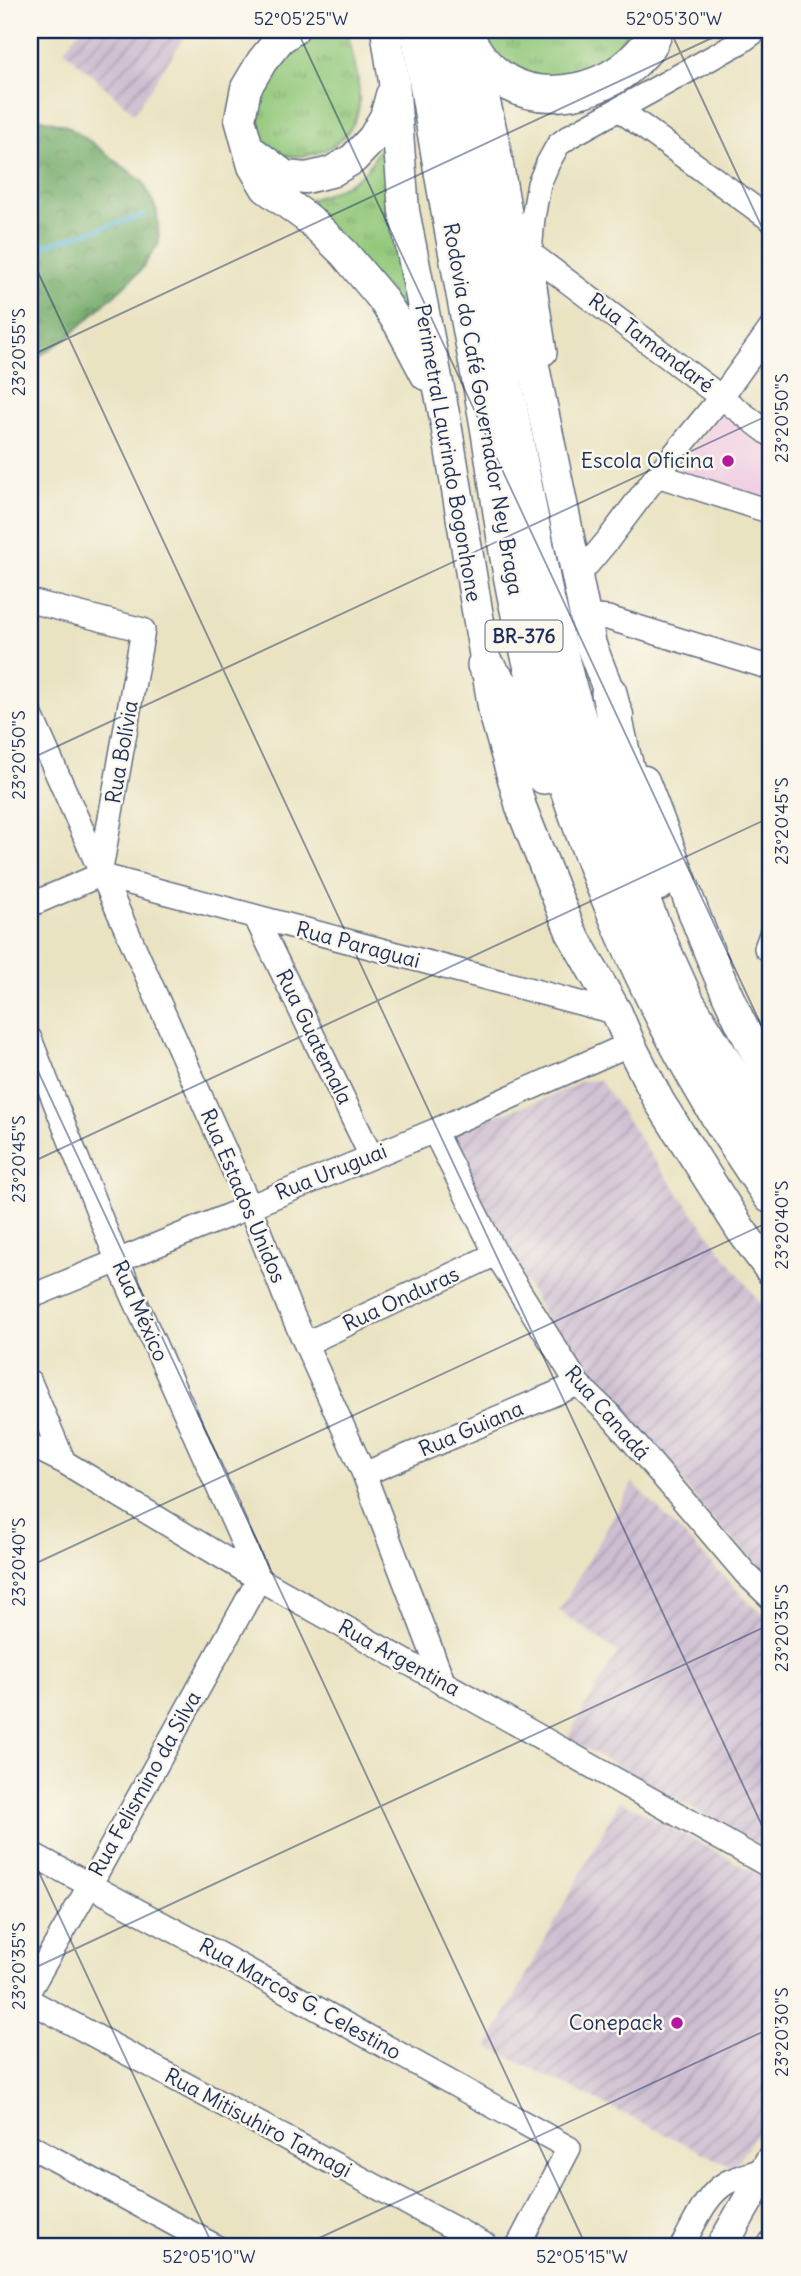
<svg xmlns="http://www.w3.org/2000/svg" width="801" height="2276" font-family="Delius,sans-serif">
  <style>
    .built { fill: #f1d0e3 }
    .industrial { fill: url(#industrial-furrows) }
    .grass { fill: url(#grass-tufts); stroke: #567c6c; stroke-width: 2 }
    .forest { fill: url(#forest-crowns); stroke: #486e64; stroke-width: 2 }
    .lines { fill: none; stroke-linecap: round; stroke-linejoin: round }
    .stream { stroke: #58b5d6; stroke-width: 4.5 }
    .minor-casing { stroke: #636e81; stroke-width: 26 }
    .major-casing { stroke: #636e81; stroke-width: 33 }
    .highway-casing { stroke: #636e81; stroke-width: 38 }
    .minor { stroke: #fff; stroke-width: 23 }
    .major { stroke: #fff; stroke-width: 30 }
    .highway { stroke: #fff; stroke-width: 35 }
    .ticks { fill: none; stroke: #1b2f5e; stroke-width: 2; stroke-opacity: 0.45 }
    .poi-dot { fill: #b5179e; stroke: #fbf7ec; stroke-width: 2.5 }
    .labels { text-anchor: middle; stroke-width: 5; stroke-linejoin: round; paint-order: stroke }
    .shield { fill: #fbf7ec; stroke: #5e6b89; stroke-width: 2 }
    .shield-label { font-size: 19px; font-weight: bold; fill: #1b2f5e }
    .street-label { font-size: 21px; fill: #1b2f5e; stroke: #fbf7ec }
    .poi-label { font-size: 21px; fill: #1b2f5e; stroke: #fbf7ec; text-anchor: end }
    .neatline { fill: none; stroke: #1b2f5e; stroke-width: 2.5 }
    .ticks-label { font-size: 18px; text-anchor: middle; fill: #1b2f5e }
  </style>
  <defs>
    <pattern id="industrial-furrows" width="10" height="10" patternUnits="userSpaceOnUse" patternTransform="scale(1.75)"><rect width="10" height="10" fill="#cebed1"/><path d="M-1 1l2-2M0 10L10 0M9 11l2-2" fill="none" stroke="#a69bad"/></pattern>
    <pattern id="grass-tufts" width="24" height="20" patternUnits="userSpaceOnUse" patternTransform="scale(1.75)"><rect width="24" height="20" fill="#92c87a"/><path d="M3 7l-1-3M5 7V3M7 7l1-3M15 17l-1-3M17 17v-4M19 17l1-3" fill="none" stroke="#76a367"/></pattern>
    <pattern id="forest-crowns" width="20" height="18" patternUnits="userSpaceOnUse" patternTransform="scale(1.75)"><rect width="20" height="18" fill="#75ac6a"/><path d="M2 6a3 3 0 1 1 6 0M12 15a3 3 0 1 1 6 0" fill="none" stroke="#5f8c5a"/></pattern>
  </defs>
  <rect width="100%" height="100%" fill="#fbf7ec"/>
  <filter id="ink" filterUnits="userSpaceOnUse"><feTurbulence type="fractalNoise" baseFrequency=".0143" numOctaves="2"/><feDisplacementMap in="SourceGraphic" scale="14" xChannelSelector="R" yChannelSelector="G"/><feConvolveMatrix kernelMatrix="1 2 1 2 8 2 1 2 1" color-interpolation-filters="sRGB"/></filter>
  <filter id="wash" filterUnits="userSpaceOnUse"><feTurbulence type="fractalNoise" baseFrequency=".00686" numOctaves="4" result="noise"/><feDisplacementMap in="SourceGraphic" scale="28" xChannelSelector="R" yChannelSelector="G"/><feGaussianBlur stdDeviation="1.57" result="paint"/><feColorMatrix in="noise" values="0 0 0 0 0 0 0 0 0 0 0 0 0 0 0 0 0 1.4 0 .05"/><feComposite in="paint" operator="in"/></filter>
  <g filter="url(#wash)">
    <rect width="100%" height="100%" fill="#eae3c2"/>
    <!-- built -->
    <path class="built" d="M723,409L771,446V504L674,477Z"/>
    <!-- industrial -->
    <path class="industrial" d="M80,30H189L134,113L64,50Z
      M600,1080L654,1160L771,1318V1577L705,1512L657,1449L610,1394L563,1349L445,1138L483,1120L547,1098L582,1081Z
      M633,1483L754,1607L771,1619V1852L567,1738L618,1652L559,1611Z
      M620,1800L771,1881V2110L734,2168L488,2047Z"/>
    <!-- grass -->
    <path class="grass" d="M325,30H347C351,51 363,89 358,110C349,149 306,163 272,153C268,147 263,141 260,134C255,124 256,113 258,102C265,63 293,47 325,30Z
      M470,30H629C606,64 577,84 534,77C527,75 518,76 512,73C503,68 479,39 470,30Z
      M384,141L413,333L301,203C324,195 348,188 366,170C373,162 378,150 384,141Z"/>
    <!-- forest -->
    <path class="forest" d="M30,116L65,125L91,142L143,182L157,211L159,243L140,271L67,338L41,355L30,370Z"/>
    <g class="lines">
      <!-- stream -->
      <path class="stream" d="M30,250L145,215"/>
    </g>
  </g>
  <g filter="url(#ink)">
    <g class="lines">
      <defs>
        <path id="minor" d="M620,110L771,220
          M530,253L771,435
          M545,353L530,253L533,218L539,184L548,163L558,145L570,136L742,41L757,30
          M657,475L771,512
          M577,577L608,540L657,475L722,396L771,328
          M30,601L143,630L100,875
          M585,616L608,618L771,668
          M30,713L249,1205L289,1307L364,1474L444,1684
          M100,875L617,1013
          M30,905L100,875
          M256,918L371,1156
          M766,948L771,934
          M30,1039L118,1262L259,1579L90,1885L30,1989
          M434,1131L496,1254L578,1384L613,1418L746,1574L771,1598
          M30,1297L434,1131L630,1044
          M307,1343L496,1254
          M30,1382L64,1462
          M30,1445L64,1462L259,1579L771,1867
          M364,1474L578,1384
          M30,1853L235,1963L569,2148L518,2246
          M30,2001L487,2246
          M30,2146L215,2246
          M682,2246C694,2225 706,2193 728,2182C740,2176 754,2173 766,2169
          M769,2246L771,2242"/>
        <path id="major" d="M293,30L280,39L262,61L246,88L240,119L253,166L266,188L310,220L344,253L381,297L399,324L426,375
          M386,30L394,81L404,211L446,424L494,712L521,807L571,932L617,1013L630,1044L659,1101L741,1230L771,1271
          M470,47L478,71L494,142L531,352L591,645L618,715
          M253,152L285,176L306,178L331,172L353,159L373,138L385,117L391,95
          M644,781C684,882 715,986 771,1079
          M722,2246L771,2160"/>
        <path id="highway" d="M419,30C438,163 465,294 488,426C499,493 506,561 522,627C568,825 653,1030 771,1196
          M449,30L505,385L545,593L567,682L612,825L658,939L687,1003L771,1138
          M463,30C473,52 486,71 508,83C550,105 607,90 638,57C647,48 652,42 655,30
          M485,665L505,690L544,776
          M609,693L623,756L658,883"/>
      </defs>
      <!-- minor casing -->
      <use href="#minor" class="minor-casing"/>
      <!-- major casing -->
      <use href="#major" class="major-casing"/>
      <!-- highway casing -->
      <use href="#highway" class="highway-casing"/>
      <!-- minor -->
      <use href="#minor" class="minor"/>
      <!-- major -->
      <use href="#major" class="major"/>
      <!-- highway -->
      <use href="#highway" class="highway"/>
    </g>
  </g>
  <!-- ticks -->
  <path class="ticks" d="M297,30L771,1046M670,30L771,247M30,255L771,1845M30,356L729,30M30,759L771,414M30,1054L586,2246M30,1163L771,817M30,1566L771,1221M30,1853L213,2246M30,1970L771,1624M302,2246L771,2028"/>
  <!-- markers -->
  <g class="poi-dot">
    <circle cx="728" cy="461" r="7"/>
    <circle cx="677" cy="2023" r="7"/>
  </g>
  <g class="labels">
    <!-- shield labels -->
    <rect class="shield" x="485.5" y="620.5" width="77" height="31" rx="5"/>
    <g class="shield-label">
      <text x="524" y="643">BR-376</text>
    </g>
    <!-- street labels -->
    <g class="street-label">
      <text transform="translate(651 343) rotate(37)" y="7">Rua Tamandaré</text>
      <text transform="translate(483 409) rotate(80)" y="7">Rodovia do Café Governador Ney Braga</text>
      <text transform="translate(448 453) rotate(80)" y="7">Perimetral Laurindo Bogonhone</text>
      <text transform="translate(122 752) rotate(-80)" y="7">Rua Bolívia</text>
      <text transform="translate(358 945) rotate(15)" y="7">Rua Paraguai</text>
      <text transform="translate(314 1037) rotate(64)" y="7">Rua Guatemala</text>
      <text transform="translate(331 1172) rotate(-22)" y="7">Rua Uruguai</text>
      <text transform="translate(243 1196) rotate(67)" y="7">Rua Estados Unidos</text>
      <text transform="translate(401 1299) rotate(-25)" y="7">Rua Onduras</text>
      <text transform="translate(140 1311) rotate(66)" y="7">Rua México</text>
      <text transform="translate(607 1413) rotate(49)" y="7">Rua Canadá</text>
      <text transform="translate(471 1429) rotate(-23)" y="7">Rua Guiana</text>
      <text transform="translate(399 1658) rotate(29)" y="7">Rua Argentina</text>
      <text transform="translate(145 1784) rotate(-61)" y="7">Rua Felismino da Silva</text>
      <text transform="translate(300 1999) rotate(29)" y="7">Rua Marcos G. Celestino</text>
      <text transform="translate(258 2123) rotate(28)" y="7">Rua Mitisuhiro Tamagi</text>
    </g>
    <!-- poi labels -->
    <g class="poi-label">
      <text x="714" y="468">Escola Oficina</text>
      <text x="663" y="2030">Conepack</text>
    </g>
  </g>
  <!-- margin -->
  <rect width="801" height="2276" fill="none" stroke="#fbf7ec" stroke-width="77"/>
  <rect x="38" y="38" width="724" height="2200" class="neatline"/>
  <g class="ticks-label">
    <text x="301" y="25">52°05'25"W</text>
    <text x="674" y="25">52°05'30"W</text>
    <text transform="translate(19 352) rotate(-90)" y="6">23°20'55"S</text>
    <text transform="translate(782 418) rotate(-90)" y="6">23°20'50"S</text>
    <text transform="translate(19 755) rotate(-90)" y="6">23°20'50"S</text>
    <text transform="translate(782 821) rotate(-90)" y="6">23°20'45"S</text>
    <text transform="translate(19 1159) rotate(-90)" y="6">23°20'45"S</text>
    <text transform="translate(782 1225) rotate(-90)" y="6">23°20'40"S</text>
    <text transform="translate(19 1562) rotate(-90)" y="6">23°20'40"S</text>
    <text transform="translate(782 1628) rotate(-90)" y="6">23°20'35"S</text>
    <text transform="translate(19 1966) rotate(-90)" y="6">23°20'35"S</text>
    <text transform="translate(782 2032) rotate(-90)" y="6">23°20'30"S</text>
    <text x="209" y="2263">52°05'10"W</text>
    <text x="582" y="2263">52°05'15"W</text>
  </g>
</svg>
